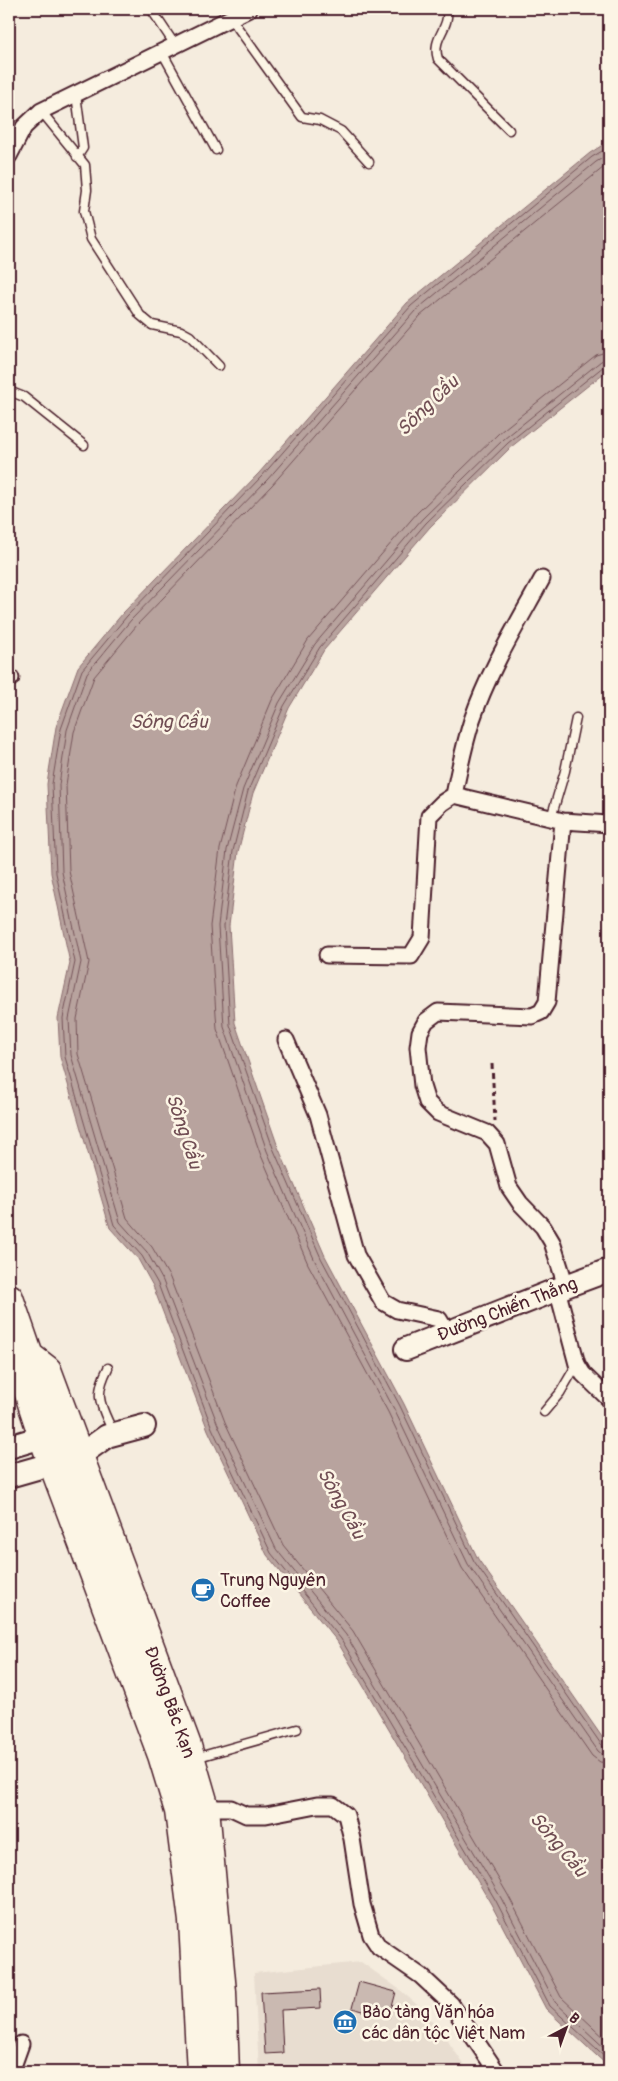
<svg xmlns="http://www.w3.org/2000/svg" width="618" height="2081" font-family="Pangolin,sans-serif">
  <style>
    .built { fill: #e8ddd0 }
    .water { fill: #b8a39e; stroke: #8c6e70 }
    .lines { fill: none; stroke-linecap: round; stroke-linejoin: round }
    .shore { stroke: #765459; stroke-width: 1 }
    .building { fill: #cab9b1; stroke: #4a1f2b }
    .lane-casing { stroke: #4a1f2b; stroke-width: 11 }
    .street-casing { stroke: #4a1f2b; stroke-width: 19 }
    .secondary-casing { stroke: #4a1f2b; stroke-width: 26 }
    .highway-casing { stroke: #4a1f2b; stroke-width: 31 }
    .path { stroke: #4a1f2b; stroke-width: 3; stroke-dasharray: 5 4; stroke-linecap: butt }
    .lane { stroke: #fcf5e5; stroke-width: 8 }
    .street { stroke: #fcf5e5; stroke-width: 15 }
    .secondary { stroke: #fcf5e5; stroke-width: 22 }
    .highway { stroke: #fcf5e5; stroke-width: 28 }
    .labels { text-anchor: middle; stroke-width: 5; stroke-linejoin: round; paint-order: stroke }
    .street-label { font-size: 18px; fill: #4a1f2b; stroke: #fcf5e5 }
    .poi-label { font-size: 18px; fill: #4a1f2b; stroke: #fcf5e5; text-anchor: start }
    .water-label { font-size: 19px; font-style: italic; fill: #704d53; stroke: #fcf5e5 }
  </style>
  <rect width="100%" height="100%" fill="#f5ecde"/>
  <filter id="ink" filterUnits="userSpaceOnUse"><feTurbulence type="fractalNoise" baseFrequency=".02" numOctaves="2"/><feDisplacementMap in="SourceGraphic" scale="10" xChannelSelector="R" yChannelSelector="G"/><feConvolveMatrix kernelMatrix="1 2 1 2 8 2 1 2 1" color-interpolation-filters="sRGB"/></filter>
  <g filter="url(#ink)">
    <!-- built -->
    <path class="built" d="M361,1962L399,1989L424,2011L443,2034L469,2072H259L254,1973Z"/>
    <!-- water -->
    <path class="water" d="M609,141V369L511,447L430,527L324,650L289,708L253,793L238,852L229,926L235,1023L278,1147L325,1256L404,1404L478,1559L609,1747V2067L546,2009L491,1904L337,1641L267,1555L208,1430L153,1286L138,1259L110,1228L60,1057L58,1018L70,963L51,873L47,784L56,727L78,667L123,613L259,473L407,303L590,153Z"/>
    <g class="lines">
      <!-- shore -->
      <path class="shore" d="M609,147L592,157L411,306L262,476L127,616L82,670L61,729L52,784L56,873L75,962L63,1018L65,1057L114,1225L142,1256L158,1284L212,1428L271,1553L341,1639L496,1901L550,2006L609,2060
        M609,154L596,162L415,311L267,480L131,620L87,673L67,730L59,785L62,872L81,962L69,1019L71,1055L120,1222L147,1252L163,1281L218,1425L276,1549L346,1635L501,1898L555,2002L609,2052
        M609,163L420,316L272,485L137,625L94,677L74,732L66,785L69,871L89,962L77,1019L78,1054L127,1218L152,1247L170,1278L225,1422L283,1545L353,1631L508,1895L561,1997L609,2042
        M609,351L596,355L499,433L417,513L308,640L272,700L236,786L220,849L210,926L217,1029L260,1153L308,1264L388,1412L462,1568L592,1756L600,1762L609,1763
        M609,359L601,361L504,439L422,519L315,644L279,703L243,789L227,850L218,926L224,1027L267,1151L315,1261L394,1409L468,1564L598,1751L603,1755L609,1756
        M609,365L604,366L508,443L426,523L320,647L284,706L248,791L233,851L224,926L230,1025L273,1148L321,1258L400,1406L474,1561L603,1747L609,1750"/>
    </g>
    <!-- building -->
    <path class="building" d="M359,1982L396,1992L389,2018L352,2008Z
      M320,1989L321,2008L281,2010L283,2053L265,2054L261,1992Z"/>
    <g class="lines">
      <defs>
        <path id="lane" d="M151,9L175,45
          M447,9C450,30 431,37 438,59L509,130
          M230,17L302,117L320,120L341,131L369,162
          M162,52L216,150
          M76,94L83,148L77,157
          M41,111L85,165L87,190L84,211L91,239L140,315L152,325L181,331L190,336L219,366
          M9,391L24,397L84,445
          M551,818L565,771L576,718
          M108,1368C93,1397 101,1405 113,1432
          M544,1412L560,1393L577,1364
          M195,1758L297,1729"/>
        <path id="street" d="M9,156L24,127L41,111L249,9
          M9,678H11
          M454,795C459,770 464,745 472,720C489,670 517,625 542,579
          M563,821L547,1002L541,1012L532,1016L438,1012L426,1021L420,1032L418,1047L422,1086L427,1102L438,1113L487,1133L497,1144L509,1187L520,1203L543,1227L552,1242L566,1286
          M327,955L411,956L422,938L429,816L442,803L454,795L563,821L609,824
          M286,1040L318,1115L356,1255L383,1302L397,1310L439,1319L447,1332
          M557,1289L577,1364L583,1374L609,1399
          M200,1808H231L246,1815H266L317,1805H333L346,1815L352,1839L362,1904L371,1935L379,1947L421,1976L451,2004L497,2072
          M11,2072L21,2044"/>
        <path id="secondary" d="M406,1349L566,1286L609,1270
          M9,1447L59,1432
          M9,1476L79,1456L107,1436L144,1426"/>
        <path id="highway" d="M9,1298L29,1356L47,1370L187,1746L205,1808L222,1992L225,2072
          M29,1356L22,1373L43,1437L162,1755L179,1811L193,1921L201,2072"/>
      </defs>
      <!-- lane casing -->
      <use href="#lane" class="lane-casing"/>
      <!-- street casing -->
      <use href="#street" class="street-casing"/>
      <!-- secondary casing -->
      <use href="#secondary" class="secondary-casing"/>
      <!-- highway casing -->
      <use href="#highway" class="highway-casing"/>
      <!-- path -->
      <path class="path" d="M492,1064L495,1121"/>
      <!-- lane -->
      <use href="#lane" class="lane"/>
      <!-- street -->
      <use href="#street" class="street"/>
      <!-- secondary -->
      <use href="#secondary" class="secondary"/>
      <!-- highway -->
      <use href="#highway" class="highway"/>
    </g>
  </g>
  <!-- icons -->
  <defs>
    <symbol id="cafe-disc" viewBox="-11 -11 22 22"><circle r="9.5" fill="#1f6fb2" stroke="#fcf5e5"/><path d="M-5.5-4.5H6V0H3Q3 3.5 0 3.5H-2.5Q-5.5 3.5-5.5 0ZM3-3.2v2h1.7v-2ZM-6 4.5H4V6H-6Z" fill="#fff"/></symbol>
    <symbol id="museum-disc" viewBox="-11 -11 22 22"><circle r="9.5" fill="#1f6fb2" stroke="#fcf5e5"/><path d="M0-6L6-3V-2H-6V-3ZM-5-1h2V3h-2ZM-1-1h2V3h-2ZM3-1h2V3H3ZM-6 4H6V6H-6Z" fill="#fff"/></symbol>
  </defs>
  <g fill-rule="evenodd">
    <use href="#cafe-disc" x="189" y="1576" width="28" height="28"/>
    <use href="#museum-disc" x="331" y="2008" width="28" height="28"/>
  </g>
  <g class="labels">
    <!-- street labels -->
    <g class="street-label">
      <text transform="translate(507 1309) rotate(-21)" y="6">Đường Chiến Thắng</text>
      <text transform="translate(170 1702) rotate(70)" y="6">Đường Bắc Kạn</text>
    </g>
    <!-- poi labels -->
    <g class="poi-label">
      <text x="220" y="1586">Trung Nguyên<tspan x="220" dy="21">Coffee</tspan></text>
      <text x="362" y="2018">Bảo tàng Văn hóa<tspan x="362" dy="21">các dân tộc Việt Nam</tspan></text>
    </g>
    <!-- water labels -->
    <g class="water-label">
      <text transform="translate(427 405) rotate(-44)" y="7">Sông Cầu</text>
      <text x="169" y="728">Sông Cầu</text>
      <text transform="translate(185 1131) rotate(72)" y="7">Sông Cầu</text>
      <text transform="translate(342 1503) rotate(61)" y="7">Sông Cầu</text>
      <text transform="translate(559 1844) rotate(50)" y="7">Sông Cầu</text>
    </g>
  </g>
  <!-- margin -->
  <rect width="618" height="2081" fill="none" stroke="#fcf5e5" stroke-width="30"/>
  <rect x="15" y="15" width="588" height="2051" fill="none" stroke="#4a1f2b" stroke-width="2" filter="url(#ink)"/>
  <!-- north arrow -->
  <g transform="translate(566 2028) rotate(41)" stroke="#fcf5e5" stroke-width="4" paint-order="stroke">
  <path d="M0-4L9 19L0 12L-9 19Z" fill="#4a1f2b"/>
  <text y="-8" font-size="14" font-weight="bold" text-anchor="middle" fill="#4a1f2b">B</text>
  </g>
</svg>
